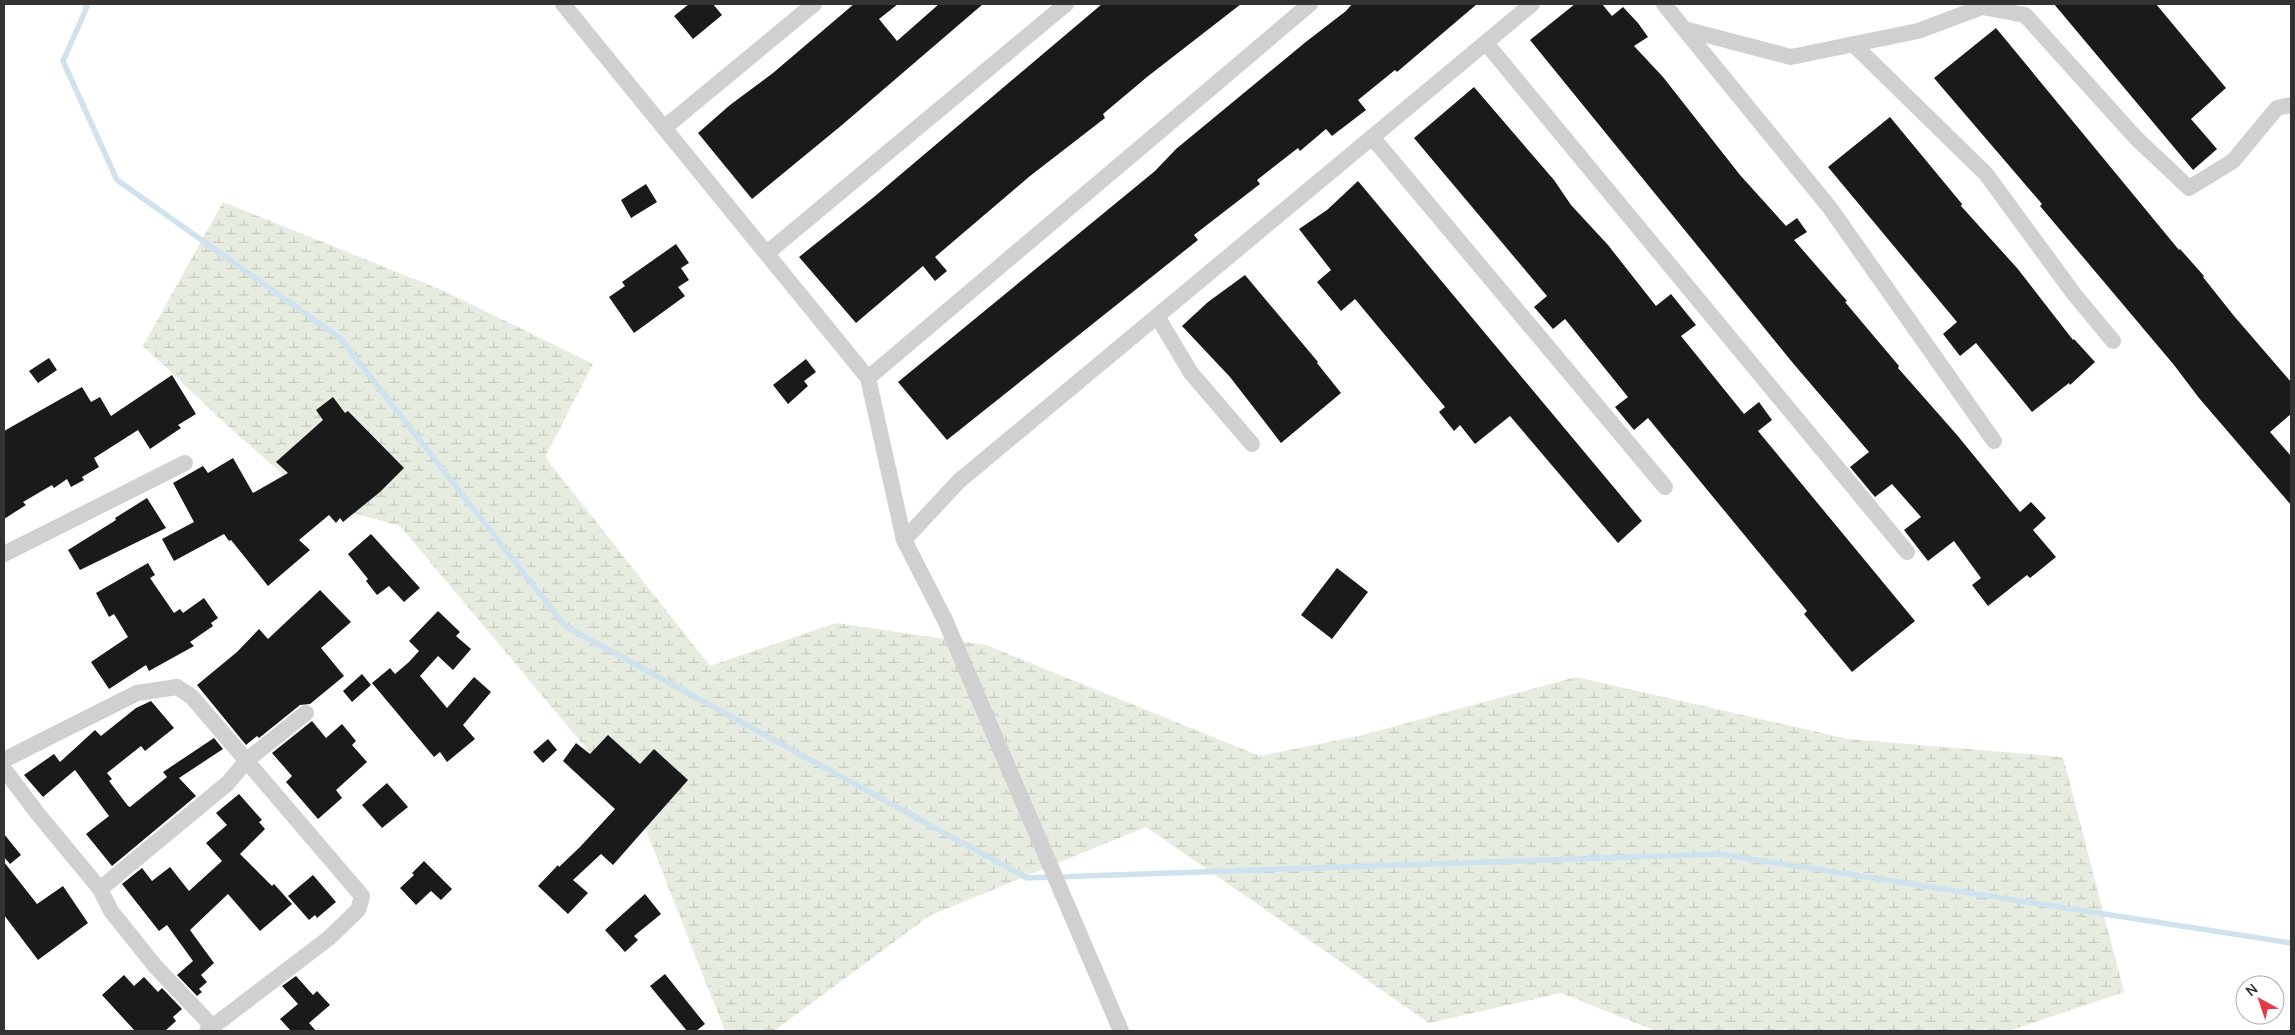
<svg xmlns="http://www.w3.org/2000/svg" width="2295" height="1035" font-family="Manrope,sans-serif">
  <style>
    .wetland { fill: url(#wetland-marsh) }
    .lines { fill: none; stroke-linecap: round; stroke-linejoin: round }
    .stream { stroke: #cfe2ee; stroke-width: 5.5 }
    .building { fill: #1a1a1a }
    .street { stroke: #d0d0d0; stroke-width: 16 }
  </style>
  <defs>
    <pattern id="wetland-marsh" width="20" height="14" patternUnits="userSpaceOnUse" patternTransform="scale(1.25)"><rect width="20" height="14" fill="#e6ecdf"/><path d="M1 5h8M5 5V1M11 12h8M15 12V8" fill="none" stroke="#c6cbc0"/></pattern>
  </defs>
  <rect width="100%" height="100%" fill="#fff"/>
  <!-- wetland -->
  <path class="wetland" d="M223,202L444,291L593,364L545,457L710,666L836,623L986,645L1260,756L1363,735L1576,677L1848,739L2063,757L2124,992L2009,1031H1656L1561,993L1429,1023L1146,827L929,916L774,1031H725L638,810L400,526L314,502L228,426L143,346Z"/>
  <g class="lines">
    <!-- stream -->
    <path class="stream" d="M85,4L87,7L63,61L117,180L340,338L565,626L1027,878L1719,854L2291,943"/>
  </g>
  <!-- building -->
  <path class="building" d="M689,4H713L722,15L693,39L674,16Z
    M854,4H898L879,19L897,41L939,4H983L842,125L752,199L698,133L730,105L773,73Z
    M1102,4H1241L1147,77L1103,114L1105,118L1030,176L935,257L947,271L935,281L923,266L856,323L799,257L874,197Z
    M1352,4H1477L1397,72L1395,70L1358,100L1366,110L1332,136L1326,129L1300,151L1298,148L1257,180L1260,184L1194,235L1198,240L947,440L898,382L1155,171L1176,149L1307,41L1346,11Z
    M1575,4H1602L1612,16L1623,7L1638,23L1648,37L1634,46L1663,77L1740,175L1786,226L1797,218L1807,232L1794,240L1847,301L1845,302L1899,366L1898,368L1957,435L2020,512L2031,502L2046,518L2033,530L2056,557L2030,578L2027,575L1988,606L1972,585L1981,578L1954,541L1928,561L1904,530L1921,517L1892,484L1875,497L1850,467L1869,452L1792,362L1530,40Z
    M2054,4H2156L2226,88L2191,119L2217,149L2193,170Z
    M1996,28L2179,250L2180,249L2204,276L2203,277L2234,316L2291,382V414L2270,432L2291,456V505L2199,398L2174,365L2040,206L2042,204L1934,78Z
    M1474,87L1554,180L1571,205L1608,245L1656,306L1671,294L1696,325L1681,336L1744,414L1759,402L1772,420L1758,431L1915,621L1852,672L1804,614L1807,611L1648,418L1634,430L1615,407L1628,397L1565,319L1553,329L1534,307L1547,296L1414,138Z
    M1890,117L1962,204L1961,206L2017,268L2073,340L2074,339L2095,362L2070,385L2069,383L2032,412L1976,343L1960,356L1943,334L1957,322L1828,167Z
    M1358,181L1642,521L1618,543L1510,416L1475,444L1460,425L1454,431L1439,412L1445,407L1355,299L1341,311L1317,282L1331,270L1299,229L1327,210Z
    M646,184L657,202L631,218L621,200Z
    M676,244L689,263L681,268L689,280L678,287L685,296L634,333L609,297L625,286L622,282Z
    M1245,275L1318,362L1317,363L1341,393L1281,443L1230,377L1182,326L1208,302Z
    M49,358L57,370L38,383L29,371Z
    M806,359L816,372L804,381L808,386L788,404L773,385Z
    M172,375L196,414L178,425L181,428L150,449L138,430L94,458L99,467L82,477L84,480L71,487L67,479L54,488L52,485L23,502L26,505L4,519V431L82,387L91,402L100,397L111,416Z
    M333,397L345,413L348,411L404,468L380,492L343,522L340,518L336,523L329,515L299,540L310,550L268,586L231,540L229,541L224,534L174,561L162,539L194,522L173,483L203,466L208,473L233,458L253,493L288,473L276,462L323,420L316,410Z
    M147,498L166,528L80,570L68,550L116,520L115,518Z
    M371,534L420,588L404,602L389,586L377,595L366,581L368,579L348,554Z
    M148,563L155,575L150,578L174,613L180,609L183,613L204,598L218,618L211,623L213,626L190,642L194,646L149,671L146,665L109,689L91,662L128,637L114,614L109,617L96,593Z
    M1337,568L1368,592L1332,639L1301,615Z
    M320,590L351,622L321,648L344,676L310,704L300,705L259,738L257,736L246,745L197,685L237,652L259,629L268,639Z
    M438,611L460,632L456,636L471,649L453,670L438,656L420,676L447,708L474,677L491,692L463,725L475,739L447,762L440,752L434,757L372,683L390,668L395,674L409,662L419,651L409,641Z
    M362,674L371,685L352,702L343,691Z
    M151,701L174,728L145,751L141,746L107,773L112,779L109,781L128,806L130,807L167,777L163,772L214,738L223,749L179,778L196,796L112,866L86,834L109,816L75,770L43,797L24,775L54,754L60,762L95,730L101,736L136,708Z
    M312,721L326,738L342,724L356,741L352,745L367,762L336,790L342,798L318,819L286,782L292,776L272,753Z
    M608,735L640,764L654,749L688,780L613,865L601,854L573,880L588,893L568,914L538,886L558,865L559,867L580,847L615,809L563,761L576,743L590,754Z
    M548,739L557,750L543,763L533,752Z
    M387,783L408,807L382,828L362,805Z
    M239,794L262,820L259,822L265,829L240,854L272,886L274,884L292,904L260,931L228,894L190,930L214,963L201,975L207,982L199,989L202,992L197,996L177,975L193,961L167,925L159,931L122,884L142,868L152,881L170,867L189,891L222,861L206,843L227,825L216,813Z
    M4,834L21,855L10,864L4,857Z
    M424,861L452,889L441,900L431,891L416,905L400,888L414,875L412,873Z
    M4,862L37,904L63,886L88,923L38,960L4,915Z
    M313,875L336,902L317,918L315,915L309,920L288,896Z
    M645,894L661,914L634,936L638,940L625,952L605,930Z
    M665,974L705,1024L696,1031H687L650,986Z
    M124,975L134,986L144,977L158,992L162,988L182,1009L173,1017L176,1021L165,1031H135L102,995Z
    M296,976L313,995L317,991L330,1005L309,1023L316,1031H291L280,1019L298,1004L282,986Z"/>
  <g class="lines">
    <!-- street -->
    <path class="street" d="M563,4L868,378L904,540L945,620L1121,1031
      M1664,4L1684,29L1791,57L1918,31L1982,7L2025,15L2136,138L2189,188L2233,161L2277,108L2291,105
      M1684,29L1830,208L1994,441
      M1486,43L1907,552
      M1853,44L1986,174L2074,294L2113,341
      M664,128L814,4
      M1372,137L1665,487
      M767,253L1066,4
      M1157,316L1191,373L1252,444
      M868,378L1310,4
      M904,540L959,481L1532,4
      M4,554L185,463
      M4,760L137,693L177,687L192,697L362,896L358,910L329,938L207,1031
      M4,769L38,814L100,889L111,911L155,966L212,1026
      M100,889L228,783L247,760L306,713"/>
  </g>
  <!-- border -->
  <rect width="2295" height="1035" fill="none" stroke="#333333" stroke-width="10"/>
  <!-- north arrow -->
  <g transform="translate(2260 1000) rotate(320)"><circle r="24" fill="#ffffff" stroke="#adadad"/>
  <path d="M0-4L9 19L0 12L-9 19Z" fill="#e63946"/>
  <text y="-8" font-size="14" font-weight="bold" text-anchor="middle" fill="#333333">N</text>
  </g>
</svg>
